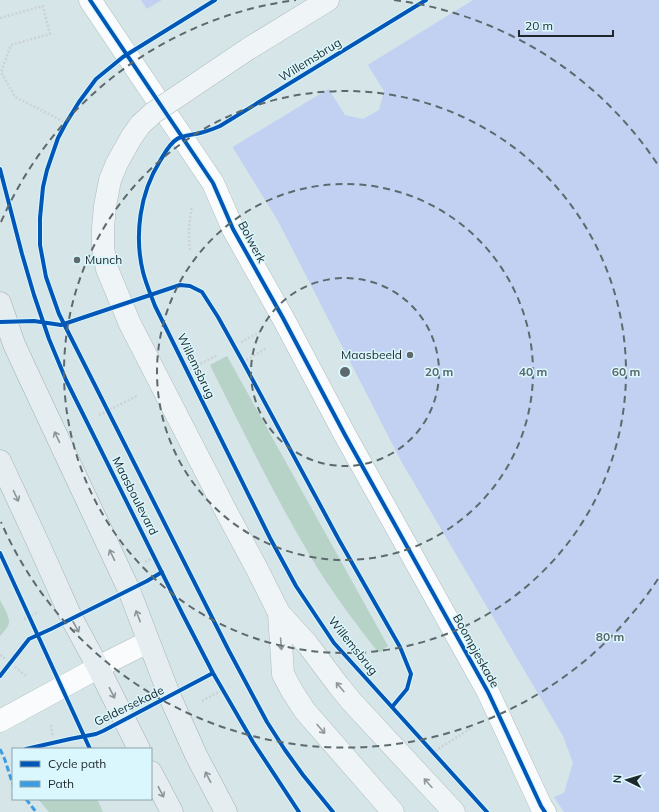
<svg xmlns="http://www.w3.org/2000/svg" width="659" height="812" font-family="Mulish,sans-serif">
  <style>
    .green { fill: #b7d2c6 }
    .water { fill: #c2d1f2 }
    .pier { fill: #d5e5e8 }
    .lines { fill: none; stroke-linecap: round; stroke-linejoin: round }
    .street-casing { stroke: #b0bdbf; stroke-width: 23 }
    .secondary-casing { stroke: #b0bdbf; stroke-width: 23 }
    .primary-casing { stroke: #9fb0b9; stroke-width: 23 }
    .path { stroke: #cdd2d4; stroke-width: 2.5; stroke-dasharray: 2 2; stroke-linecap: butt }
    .street { stroke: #f9fbfc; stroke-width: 22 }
    .secondary { stroke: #eff4f6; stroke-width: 22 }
    .primary { stroke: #e5edf1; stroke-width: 22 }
    .secondary-bridge-casing { stroke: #b0bdbf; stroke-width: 23; stroke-linecap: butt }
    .secondary-bridge { stroke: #eff4f6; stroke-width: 22 }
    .quiet { stroke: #3c9ce1; stroke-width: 3; stroke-dasharray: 6 3; stroke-linecap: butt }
    .cycleway-casing { stroke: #daf7fe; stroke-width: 6 }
    .cycleway { stroke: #0057b8; stroke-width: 4 }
    .oneway { stroke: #8b9498 }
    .oneway2 { stroke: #90989b }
    .ring { fill: none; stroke: #5d6a6d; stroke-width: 2; stroke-dasharray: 7 5 }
    .poi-dot { fill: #5d6a6d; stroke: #daf7fe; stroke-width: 1.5 }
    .labels { text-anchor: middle; stroke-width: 3; stroke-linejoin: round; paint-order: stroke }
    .street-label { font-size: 12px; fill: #1d282b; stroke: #daf7fe }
    .poi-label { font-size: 12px; fill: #1d282b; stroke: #daf7fe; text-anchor: start }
    .centre { fill: #5d6a6d; stroke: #daf7fe; stroke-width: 2 }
    .ring-label { font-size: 12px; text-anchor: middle; font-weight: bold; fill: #5d6a6d; stroke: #daf7fe; stroke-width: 3; stroke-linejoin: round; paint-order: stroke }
  </style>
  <rect width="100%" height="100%" fill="#d5e5e8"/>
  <!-- green -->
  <path class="green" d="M227,356L388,646L381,652L377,651C353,620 329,588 309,554C273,493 242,429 210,365Z
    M0,600C3,606 9,615 9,622C9,627 3,632 0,636Z
    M38,799H97L103,812H49Z"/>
  <!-- water -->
  <path class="water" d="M141,0H273L345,115L363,119L379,110L384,91L327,0H659V812H564L554,797L564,793L573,763L563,736L401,461L278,221L230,143L214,112Z"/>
  <!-- pier -->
  <path class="pier" d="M162,0H276L330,88L231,148L212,113L145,10Z
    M325,0H473L366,66Z"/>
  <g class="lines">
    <defs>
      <path id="street" d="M90,0L213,183L233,229L283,318L345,435L488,692L541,806L545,812
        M0,721L88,673L98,667L148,642"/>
      <path id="secondary" d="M248,49L328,0
        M228,515L256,567L279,613L308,645L338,685L351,701L454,812
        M279,613L283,674L292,691L305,711L393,812"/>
      <path id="primary" d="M0,303L14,344L25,368L129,590L170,697L196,755L226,812
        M0,461L39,545L72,619L98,667L139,749
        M151,772L172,812"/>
    </defs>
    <!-- street casing -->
    <use href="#street" class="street-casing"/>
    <!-- secondary casing -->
    <use href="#secondary" class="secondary-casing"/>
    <!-- primary casing -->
    <use href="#primary" class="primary-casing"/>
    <!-- path -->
    <path class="path" d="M0,18L43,6L50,34L11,45L1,72L15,97L49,114L66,123
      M190,250C188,235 189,221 192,206
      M241,342L260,332
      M243,362L267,348
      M186,371L216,356
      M99,415L137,396
      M145,562L154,557
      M24,619L39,612
      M0,655L6,659
      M15,667L26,676
      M202,701L222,690
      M51,725L53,737
      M56,748V749
      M435,751L473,727"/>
    <!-- street -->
    <use href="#street" class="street"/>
    <!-- secondary -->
    <use href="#secondary" class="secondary"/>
    <!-- primary -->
    <use href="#primary" class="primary"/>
    <defs>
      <path id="secondary-bridge" d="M228,515L130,324L107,269L103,248V228L105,206L110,180L117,163L131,138L140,125L153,113L248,49"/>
    </defs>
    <!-- secondary-bridge casing -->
    <use href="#secondary-bridge" class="secondary-bridge-casing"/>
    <!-- secondary-bridge -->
    <use href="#secondary-bridge" class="secondary-bridge"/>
    <!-- quiet -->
    <path class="quiet" d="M0,749L5,760L12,782L13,784
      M26,799L36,812"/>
    <defs>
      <path id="cycleway" d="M90,0L213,183L233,229L283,318L345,435L488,692L541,806L545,812
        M215,0L123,57L96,79L79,102L66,123L58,138L47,170L43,187L40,218V245L46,277L59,314L229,651L267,722L285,750L303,775L333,812
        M426,0L220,126C214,129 207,131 200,133C193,135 183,135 177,139C169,144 165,153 160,161C140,193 134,235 143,272C146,284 151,295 155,306L270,538L296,586L334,643L487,812
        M0,169L22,254L34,295L49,339L66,380L182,613L213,673L253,742L299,812
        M0,322L34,321L61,325L180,285L190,286L202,292L218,317L243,362L339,540L400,647L411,674L407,689L392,707
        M0,553L90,749
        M0,676L29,639L51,629L147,581L162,572
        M26,749L70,739L96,734L103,731L213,673"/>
    </defs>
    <!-- cycleway casing -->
    <use href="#cycleway" class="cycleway-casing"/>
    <!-- cycleway -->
    <use href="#cycleway" class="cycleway"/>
  </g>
  <!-- one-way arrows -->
  <defs><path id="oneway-shaft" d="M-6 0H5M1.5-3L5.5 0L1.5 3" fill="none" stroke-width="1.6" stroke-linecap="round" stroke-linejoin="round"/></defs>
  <g class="oneway">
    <use href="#oneway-shaft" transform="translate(57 437) rotate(-115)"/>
    <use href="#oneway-shaft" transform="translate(16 496) rotate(65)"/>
    <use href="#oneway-shaft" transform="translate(112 555) rotate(-115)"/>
    <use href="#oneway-shaft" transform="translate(138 616) rotate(-111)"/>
    <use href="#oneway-shaft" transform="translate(76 627) rotate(61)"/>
    <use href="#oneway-shaft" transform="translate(112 693) rotate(63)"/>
    <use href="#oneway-shaft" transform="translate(208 777) rotate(-117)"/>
    <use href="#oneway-shaft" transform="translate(161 792) rotate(63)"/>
  </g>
  <g class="oneway2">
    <use href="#oneway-shaft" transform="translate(281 644) rotate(86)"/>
    <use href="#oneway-shaft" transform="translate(340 687) rotate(-130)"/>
    <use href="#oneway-shaft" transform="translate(321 729) rotate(49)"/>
    <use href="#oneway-shaft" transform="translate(428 783) rotate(-132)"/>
  </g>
  <!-- distance rings -->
  <g class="ring">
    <circle cx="345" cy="372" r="94"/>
    <circle cx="345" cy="372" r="188"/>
    <circle cx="345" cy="372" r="281"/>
    <path d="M658 579A375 375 0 0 1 1 522M1 222A375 375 0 0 1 296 0M394 0A375 375 0 0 1 658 165"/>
  </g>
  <!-- markers -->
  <g class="poi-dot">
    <circle cx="77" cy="260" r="4"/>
    <circle cx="410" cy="355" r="4"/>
  </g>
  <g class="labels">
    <!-- street labels -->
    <g class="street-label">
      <text transform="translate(310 60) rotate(-32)" y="4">Willemsbrug</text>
      <text transform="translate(252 242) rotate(62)" y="4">Bolwerk</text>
      <text transform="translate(196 366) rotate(64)" y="4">Willemsbrug</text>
      <text transform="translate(135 496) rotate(63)" y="4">Maasboulevard</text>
      <text transform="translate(353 646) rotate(51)" y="4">Willemsbrug</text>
      <text transform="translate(476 651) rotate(61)" y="4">Boompjeskade</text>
      <text transform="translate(129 706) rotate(-26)" y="4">Geldersekade</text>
    </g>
    <!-- poi labels -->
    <g class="poi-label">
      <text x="85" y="264">Munch</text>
      <text x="402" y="359" text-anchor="end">Maasbeeld</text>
    </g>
  </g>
  <circle cx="345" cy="372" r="6" class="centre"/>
  <g class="ring-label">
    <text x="439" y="376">20 m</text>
    <text x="533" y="376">40 m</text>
    <text x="626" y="376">60 m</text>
    <text x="610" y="641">80 m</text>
  </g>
  <!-- legend -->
  <rect x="12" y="748" width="140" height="52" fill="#daf7fe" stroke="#8ea4aa"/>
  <rect x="20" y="761" width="20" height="6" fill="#0057b8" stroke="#8ea4aa"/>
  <text x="48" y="768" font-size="12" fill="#1d282b">Cycle path</text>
  <rect x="20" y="781" width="20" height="6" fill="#3c9ce1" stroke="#8ea4aa"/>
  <text x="48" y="788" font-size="12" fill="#1d282b">Path</text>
  <!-- north arrow -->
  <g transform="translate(627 780) rotate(275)" stroke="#daf7fe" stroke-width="3" paint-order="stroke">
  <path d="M0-3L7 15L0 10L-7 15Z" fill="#1d282b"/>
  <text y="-6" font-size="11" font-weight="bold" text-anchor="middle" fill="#1d282b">N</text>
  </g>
  <!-- scale -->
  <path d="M519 30v6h94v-6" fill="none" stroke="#1d282b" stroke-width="2"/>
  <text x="525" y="30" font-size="12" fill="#1d282b" stroke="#daf7fe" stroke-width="3" paint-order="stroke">20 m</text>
</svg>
